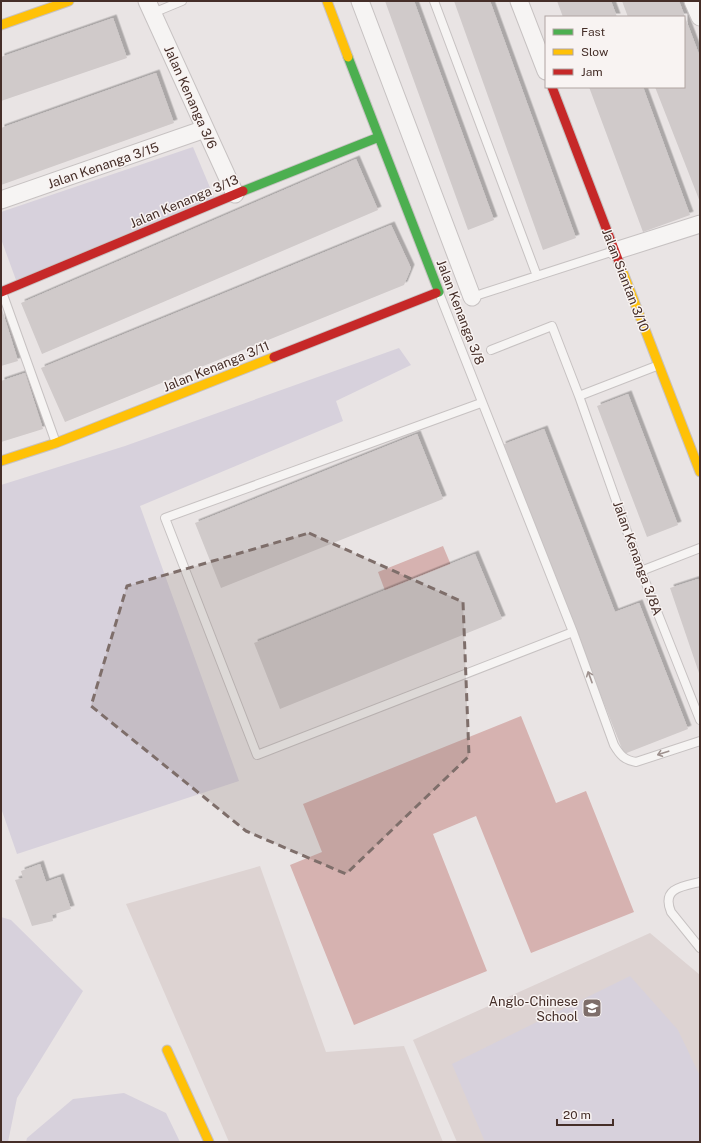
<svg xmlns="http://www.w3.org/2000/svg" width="701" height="1143" font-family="'Public Sans',sans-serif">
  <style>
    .built { fill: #ddd3d2 }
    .green { fill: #d7d1dc }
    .water { fill: #d6b2b0 }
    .building { fill: #d0caca; filter: url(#shadow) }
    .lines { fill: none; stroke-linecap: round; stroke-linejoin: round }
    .lane-casing { stroke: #c7c2c2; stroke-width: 10 }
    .street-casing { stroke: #c7c2c2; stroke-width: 19 }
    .fast-casing { stroke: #c7c2c2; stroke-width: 11 }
    .slow-casing { stroke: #c7c2c2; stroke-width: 11 }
    .jam-casing { stroke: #c7c2c2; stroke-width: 11 }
    .lane { stroke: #f6f4f3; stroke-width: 8 }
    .street { stroke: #f6f4f3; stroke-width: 17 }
    .fast { stroke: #4caf50; stroke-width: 9 }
    .slow { stroke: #ffc107; stroke-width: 9 }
    .jam { stroke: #c62828; stroke-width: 9 }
    .oneway { stroke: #9e918e }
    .marked { fill: #7e6e6a; fill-opacity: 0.2; stroke: #7e6e6a; stroke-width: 3; stroke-dasharray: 8 5; stroke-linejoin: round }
    .labels { text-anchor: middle; stroke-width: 3; stroke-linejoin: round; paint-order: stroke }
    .street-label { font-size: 13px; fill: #452e28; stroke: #f8f3f2 }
    .poi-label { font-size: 13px; fill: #452e28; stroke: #f8f3f2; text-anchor: end }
  </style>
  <defs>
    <filter id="shadow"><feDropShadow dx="3.5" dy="-3.5" stdDeviation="0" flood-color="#0004"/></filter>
  </defs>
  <rect width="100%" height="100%" fill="#e9e4e4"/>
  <!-- built -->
  <path class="built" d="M260,866L326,1052L404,1046L443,1142H229L126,904Z
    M650,933L700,975V1142H457L413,1040Z"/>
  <!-- green -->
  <path class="green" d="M193,147L214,197L16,280L1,239V212Z
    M399,348L411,365L336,401L343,421L140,506L239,781L17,854L1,808V485L125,446Z
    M1,917L11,920L83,991L17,1098L8,1142H1Z
    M630,976L678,1030L700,1076V1142H485L452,1064Z
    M124,1093L166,1113L180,1142H26L27,1138L73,1099Z"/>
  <!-- water -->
  <path class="water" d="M443,546L456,577L390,604L378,572Z
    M521,716L556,803L586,791L634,912L531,953L476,816L433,834L487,971L354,1025L290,865L322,852L303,804Z"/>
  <!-- building -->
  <path class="building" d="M385,1H414L494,220L468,230Z
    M454,1H490L576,238L543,250Z
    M557,1H611L617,17H563Z
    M622,1H679L700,57V202L655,87H684V17H628Z
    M113,18L127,58L1,101V57Z
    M156,73L174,123L1,185V128Z
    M589,87H643L690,215L643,232Z
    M356,159L378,210L42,354L21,303Z
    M391,225L411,268L404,285L65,422L41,368Z
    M1,306L18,361L1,366Z
    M25,373L43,429L1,442V381Z
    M628,394L678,525L647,537L597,406Z
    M544,429L615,612L639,603L688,729L624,754L502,445Z
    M417,434L443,499L221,588L195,523Z
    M475,554L502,619L280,709L254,643Z
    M698,579L700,584V676L670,588Z
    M40,864L46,882L60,877L71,909L52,915L53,921L32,926L15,880L23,878L21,871Z"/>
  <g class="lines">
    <defs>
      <path id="lane" d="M434,1L537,276
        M153,13L182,1
        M2,292L56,443
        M439,293L573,632L614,745C620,755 624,760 636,762L700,741
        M472,297L614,251
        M491,350L552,326L579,396L659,365
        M579,396L641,571L700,720
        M481,403L165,518L257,755L573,632
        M641,571L700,548
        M700,882C683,886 661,888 671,912L700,948"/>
      <path id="street" d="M147,1L235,194
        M360,1L472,297
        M519,1L546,71
        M693,1L700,17
        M1,200L205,129
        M615,251L700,224"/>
      <path id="fast" d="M348,57L439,292L436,293
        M243,191L379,137"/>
      <path id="slow" d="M327,1L348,57
        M1,25L69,1
        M619,262L700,472
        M1,461L56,443L274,357
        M167,1050L209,1142"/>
      <path id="jam" d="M552,87L619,262
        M1,292L243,191
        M274,357L436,293"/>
    </defs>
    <!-- lane casing -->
    <use href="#lane" class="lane-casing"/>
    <!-- street casing -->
    <use href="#street" class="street-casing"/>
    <!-- fast casing -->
    <use href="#fast" class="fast-casing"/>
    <!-- slow casing -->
    <use href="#slow" class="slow-casing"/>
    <!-- jam casing -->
    <use href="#jam" class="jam-casing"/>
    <!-- lane -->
    <use href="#lane" class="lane"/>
    <!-- street -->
    <use href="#street" class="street"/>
    <!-- fast -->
    <use href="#fast" class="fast"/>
    <!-- slow -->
    <use href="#slow" class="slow"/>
    <!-- jam -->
    <use href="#jam" class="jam"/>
  </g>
  <!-- one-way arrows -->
  <defs><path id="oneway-shaft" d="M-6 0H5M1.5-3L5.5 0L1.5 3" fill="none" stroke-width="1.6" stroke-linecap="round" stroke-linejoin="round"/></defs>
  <g class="oneway">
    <use href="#oneway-shaft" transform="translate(590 677) rotate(-110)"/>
    <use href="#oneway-shaft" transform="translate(663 753) rotate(162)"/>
  </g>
  <!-- marked area -->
  <path class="marked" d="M309,533L463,602L469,756L346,874L246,831L91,706L127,586Z"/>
  <!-- icons -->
  <defs>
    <symbol id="school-square" viewBox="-11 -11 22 22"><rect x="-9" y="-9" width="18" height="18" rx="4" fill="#7e6e6a" stroke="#f8f3f2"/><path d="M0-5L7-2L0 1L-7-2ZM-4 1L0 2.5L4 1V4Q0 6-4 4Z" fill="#fff"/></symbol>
  </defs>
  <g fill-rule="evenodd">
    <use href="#school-square" x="581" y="997" width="22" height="22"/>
  </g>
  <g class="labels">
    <!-- street labels -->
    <g class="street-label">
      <text transform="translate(191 97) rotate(66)" y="5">Jalan Kenanga 3/6</text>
      <text transform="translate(103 165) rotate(-19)" y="5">Jalan Kenanga 3/15</text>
      <text transform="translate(184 201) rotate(-23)" y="5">Jalan Kenanga 3/13</text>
      <text transform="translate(626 280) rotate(69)" y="5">Jalan Siantan 3/10</text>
      <text transform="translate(461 312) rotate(69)" y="5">Jalan Kenanga 3/8</text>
      <text transform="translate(216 366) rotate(-22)" y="5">Jalan Kenanga 3/11</text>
      <text transform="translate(638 558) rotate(70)" y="5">Jalan Kenanga 3/8A</text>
    </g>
    <!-- poi labels -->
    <g class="poi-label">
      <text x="578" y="1006">Anglo-Chinese<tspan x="578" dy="15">School</tspan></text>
    </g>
  </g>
  <!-- border -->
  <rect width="701" height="1143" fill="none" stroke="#452e28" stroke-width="4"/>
  <!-- legend -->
  <rect x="545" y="16" width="140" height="72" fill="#f8f3f2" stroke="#b0a4a1"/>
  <rect x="553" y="29" width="20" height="6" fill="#4caf50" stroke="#b0a4a1"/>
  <text x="581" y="36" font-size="12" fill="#452e28">Fast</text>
  <rect x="553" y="49" width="20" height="6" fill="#ffc107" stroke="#b0a4a1"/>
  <text x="581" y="56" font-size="12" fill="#452e28">Slow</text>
  <rect x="553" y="69" width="20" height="6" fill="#c62828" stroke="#b0a4a1"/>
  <text x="581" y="76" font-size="12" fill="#452e28">Jam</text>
  <!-- scale -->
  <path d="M557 1119v6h56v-6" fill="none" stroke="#452e28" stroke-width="2"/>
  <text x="563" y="1119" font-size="12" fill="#452e28" stroke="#f8f3f2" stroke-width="3" paint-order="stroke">20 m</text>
</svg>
